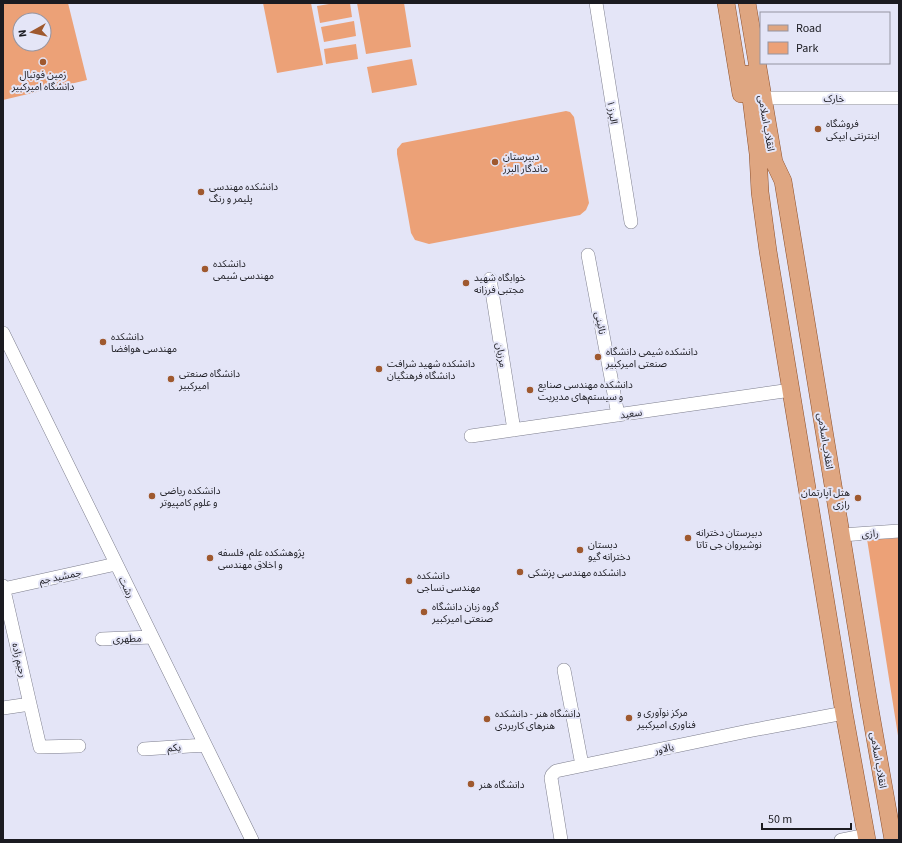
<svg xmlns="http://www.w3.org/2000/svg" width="902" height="843" font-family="'Source Sans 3','Noto Sans Arabic',sans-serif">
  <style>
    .green { fill: #eca177; fill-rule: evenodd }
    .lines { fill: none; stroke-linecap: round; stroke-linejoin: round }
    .minor-casing { stroke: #7d7e8d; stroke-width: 14 }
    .major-casing { stroke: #8c4e29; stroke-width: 18 }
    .minor { stroke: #fff; stroke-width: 13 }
    .major { stroke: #dfa681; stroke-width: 17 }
    .poi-dot { fill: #9f592f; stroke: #e4e5f7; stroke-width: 1.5 }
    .labels { text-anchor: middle; stroke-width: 4; stroke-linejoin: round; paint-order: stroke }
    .poi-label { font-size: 10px; fill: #1b1b21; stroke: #e4e5f7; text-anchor: start }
    .street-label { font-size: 10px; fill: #1b1b21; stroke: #e4e5f7 }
  </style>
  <rect width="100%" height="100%" fill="#e4e5f7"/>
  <!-- green -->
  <path class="green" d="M3,3H68L87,80L3,100ZM20,20H44V44H20Z
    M263,3H311L323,65L277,73Z
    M335,3H350L352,17L320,23L317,6Z
    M357,3H404L411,47L366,54Z
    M354,21L356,36L324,42L321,27Z
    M356,44L358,59L326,64L324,49Z
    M412,59L417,85L372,93L367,67Z
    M566,111L570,112L574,117L589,203L586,210L580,215L429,244L415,240L411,233L397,154V149L402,143Z
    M899,538V742L867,539Z"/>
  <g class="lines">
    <defs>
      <path id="minor" d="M596,3L631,222
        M770,98H899
        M588,255L618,415
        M490,279L514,430
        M3,333L252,840
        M471,436L791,390
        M841,535L899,531
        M3,586L30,704L3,708
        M3,589L116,564
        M102,639L152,637
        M564,670L582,765
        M30,704L40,747L79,746
        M144,749L205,745
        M561,840L551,778L552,775L556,771L748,731L844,713
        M841,840L866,835"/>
      <path id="major" d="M726,3L741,94
        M747,3L774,162L783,181L868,698L893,840
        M748,74L758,154L760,192L768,251L844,713L867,840"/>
    </defs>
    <!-- minor casing -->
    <use href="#minor" class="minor-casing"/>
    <!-- major casing -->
    <use href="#major" class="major-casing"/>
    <!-- minor -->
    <use href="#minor" class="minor"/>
    <!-- major -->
    <use href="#major" class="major"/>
  </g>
  <!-- markers -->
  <g class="poi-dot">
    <circle cx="43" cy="62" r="4"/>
    <circle cx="818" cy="129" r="4"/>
    <circle cx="495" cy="162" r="4"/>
    <circle cx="201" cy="192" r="4"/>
    <circle cx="205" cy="269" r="4"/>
    <circle cx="466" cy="283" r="4"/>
    <circle cx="103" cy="342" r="4"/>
    <circle cx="598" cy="357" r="4"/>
    <circle cx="379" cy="369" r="4"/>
    <circle cx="171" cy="379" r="4"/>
    <circle cx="530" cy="390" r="4"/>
    <circle cx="152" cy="496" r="4"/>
    <circle cx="858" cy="498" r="4"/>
    <circle cx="688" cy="538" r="4"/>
    <circle cx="580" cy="550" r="4"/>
    <circle cx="210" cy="558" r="4"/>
    <circle cx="520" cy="572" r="4"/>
    <circle cx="409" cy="581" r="4"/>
    <circle cx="424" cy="612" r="4"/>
    <circle cx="629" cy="718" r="4"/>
    <circle cx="487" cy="719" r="4"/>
    <circle cx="471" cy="784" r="4"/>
  </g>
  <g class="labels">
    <!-- poi labels -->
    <g class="poi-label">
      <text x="43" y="78" text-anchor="middle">زمین فوتبال<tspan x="43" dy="12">دانشگاه امیرکبیر</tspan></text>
      <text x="826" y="127">فروشگاه<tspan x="826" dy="12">اینترنتی ایپکی</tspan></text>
      <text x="503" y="160">دبیرستان<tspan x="503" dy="12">ماندگار البرز</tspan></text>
      <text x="209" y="190">دانشکده مهندسی<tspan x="209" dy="12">پلیمر و رنگ</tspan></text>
      <text x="213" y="267">دانشکده<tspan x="213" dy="12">مهندسی شیمی</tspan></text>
      <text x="474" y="281">خوابگاه شهيد<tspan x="474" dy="12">مجتبى فرزانه</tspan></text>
      <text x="111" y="340">دانشکده<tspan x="111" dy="12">مهندسی هوافضا</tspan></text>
      <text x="606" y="355">دانشکده شیمی دانشگاه<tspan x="606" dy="12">صنعتی امیرکبیر</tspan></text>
      <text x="387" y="367">دانشکده شهید شرافت<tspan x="387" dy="12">دانشگاه فرهنگیان</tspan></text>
      <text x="179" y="377">دانشگاه صنعتی<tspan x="179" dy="12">امیرکبیر</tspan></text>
      <text x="538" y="388">دانشکده مهندسی صنایع<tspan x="538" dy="12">و سیستم‌های مدیریت</tspan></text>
      <text x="160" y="494">دانشکده ریاضی<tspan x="160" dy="12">و علوم کامپیوتر</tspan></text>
      <text x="850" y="496" text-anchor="end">هتل آپارتمان<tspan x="850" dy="12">رازی</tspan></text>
      <text x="696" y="536">دبیرستان دخترانه<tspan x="696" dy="12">نوشیروان جی تاتا</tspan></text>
      <text x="588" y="548">دبستان<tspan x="588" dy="12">دخترانه گیو</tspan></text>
      <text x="218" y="556">پژوهشکده علم، فلسفه<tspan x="218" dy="12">و اخلاق مهندسی</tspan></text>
      <text x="528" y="576">دانشکده مهندسی پزشکی</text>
      <text x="417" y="579">دانشکده<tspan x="417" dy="12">مهندسی نساجی</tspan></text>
      <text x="432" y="610">گروه زبان دانشگاه<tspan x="432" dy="12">صنعتی امیرکبیر</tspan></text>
      <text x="637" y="716">مرکز نوآوری و<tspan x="637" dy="12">فناوری امیرکبیر</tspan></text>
      <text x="495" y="717">دانشگاه هنر - دانشکده<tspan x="495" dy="12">هنرهای کاربردی</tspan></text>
      <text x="479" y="788">دانشگاه هنر</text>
    </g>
    <!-- street labels -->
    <g class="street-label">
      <text x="834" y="102">خارک</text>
      <text transform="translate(613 112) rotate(81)" y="4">البرز ۱</text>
      <text transform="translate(767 123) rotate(80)" y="4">انقلاب اسلامی</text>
      <text transform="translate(601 323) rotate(79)" y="4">نائینی</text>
      <text transform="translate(502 355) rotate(81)" y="4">مرزبان</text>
      <text transform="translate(631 413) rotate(-8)" y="4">سعید</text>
      <text transform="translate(826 441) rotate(81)" y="4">انقلاب اسلامی</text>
      <text transform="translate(870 533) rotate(-4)" y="4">رازی</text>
      <text transform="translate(60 576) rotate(-12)" y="4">جمشید جم</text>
      <text transform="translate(127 587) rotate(64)" y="4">رشت</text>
      <text transform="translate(127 638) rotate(-2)" y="4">مطهری</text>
      <text transform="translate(20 660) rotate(77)" y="4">رحیم زاده</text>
      <text transform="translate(174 747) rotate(-4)" y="4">یکم</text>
      <text transform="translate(664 748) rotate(-12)" y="4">بالاور</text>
      <text transform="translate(879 760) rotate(80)" y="4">انقلاب اسلامی</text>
    </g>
  </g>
  <!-- border -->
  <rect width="902" height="843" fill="none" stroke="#1b1b21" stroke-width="8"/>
  <!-- legend -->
  <rect x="760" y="12" width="130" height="52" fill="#e4e5f7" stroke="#9494a1"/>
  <rect x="768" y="25" width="20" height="6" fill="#dfa681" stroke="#9494a1"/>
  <text x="796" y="32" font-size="12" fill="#1b1b21">Road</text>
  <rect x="768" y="42" width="20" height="12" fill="#eca177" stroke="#9494a1"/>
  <text x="796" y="52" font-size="12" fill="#1b1b21">Park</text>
  <!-- north arrow -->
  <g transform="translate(32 32) rotate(262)"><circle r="19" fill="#e4e5f7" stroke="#9494a1"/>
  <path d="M0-3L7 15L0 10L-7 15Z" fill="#9f592f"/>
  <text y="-6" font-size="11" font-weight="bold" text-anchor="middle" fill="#1b1b21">N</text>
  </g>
  <!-- scale -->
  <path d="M762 823v6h89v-6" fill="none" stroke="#1b1b21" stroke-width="2"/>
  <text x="768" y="823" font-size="12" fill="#1b1b21" stroke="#e4e5f7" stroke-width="3" paint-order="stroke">50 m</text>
</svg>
